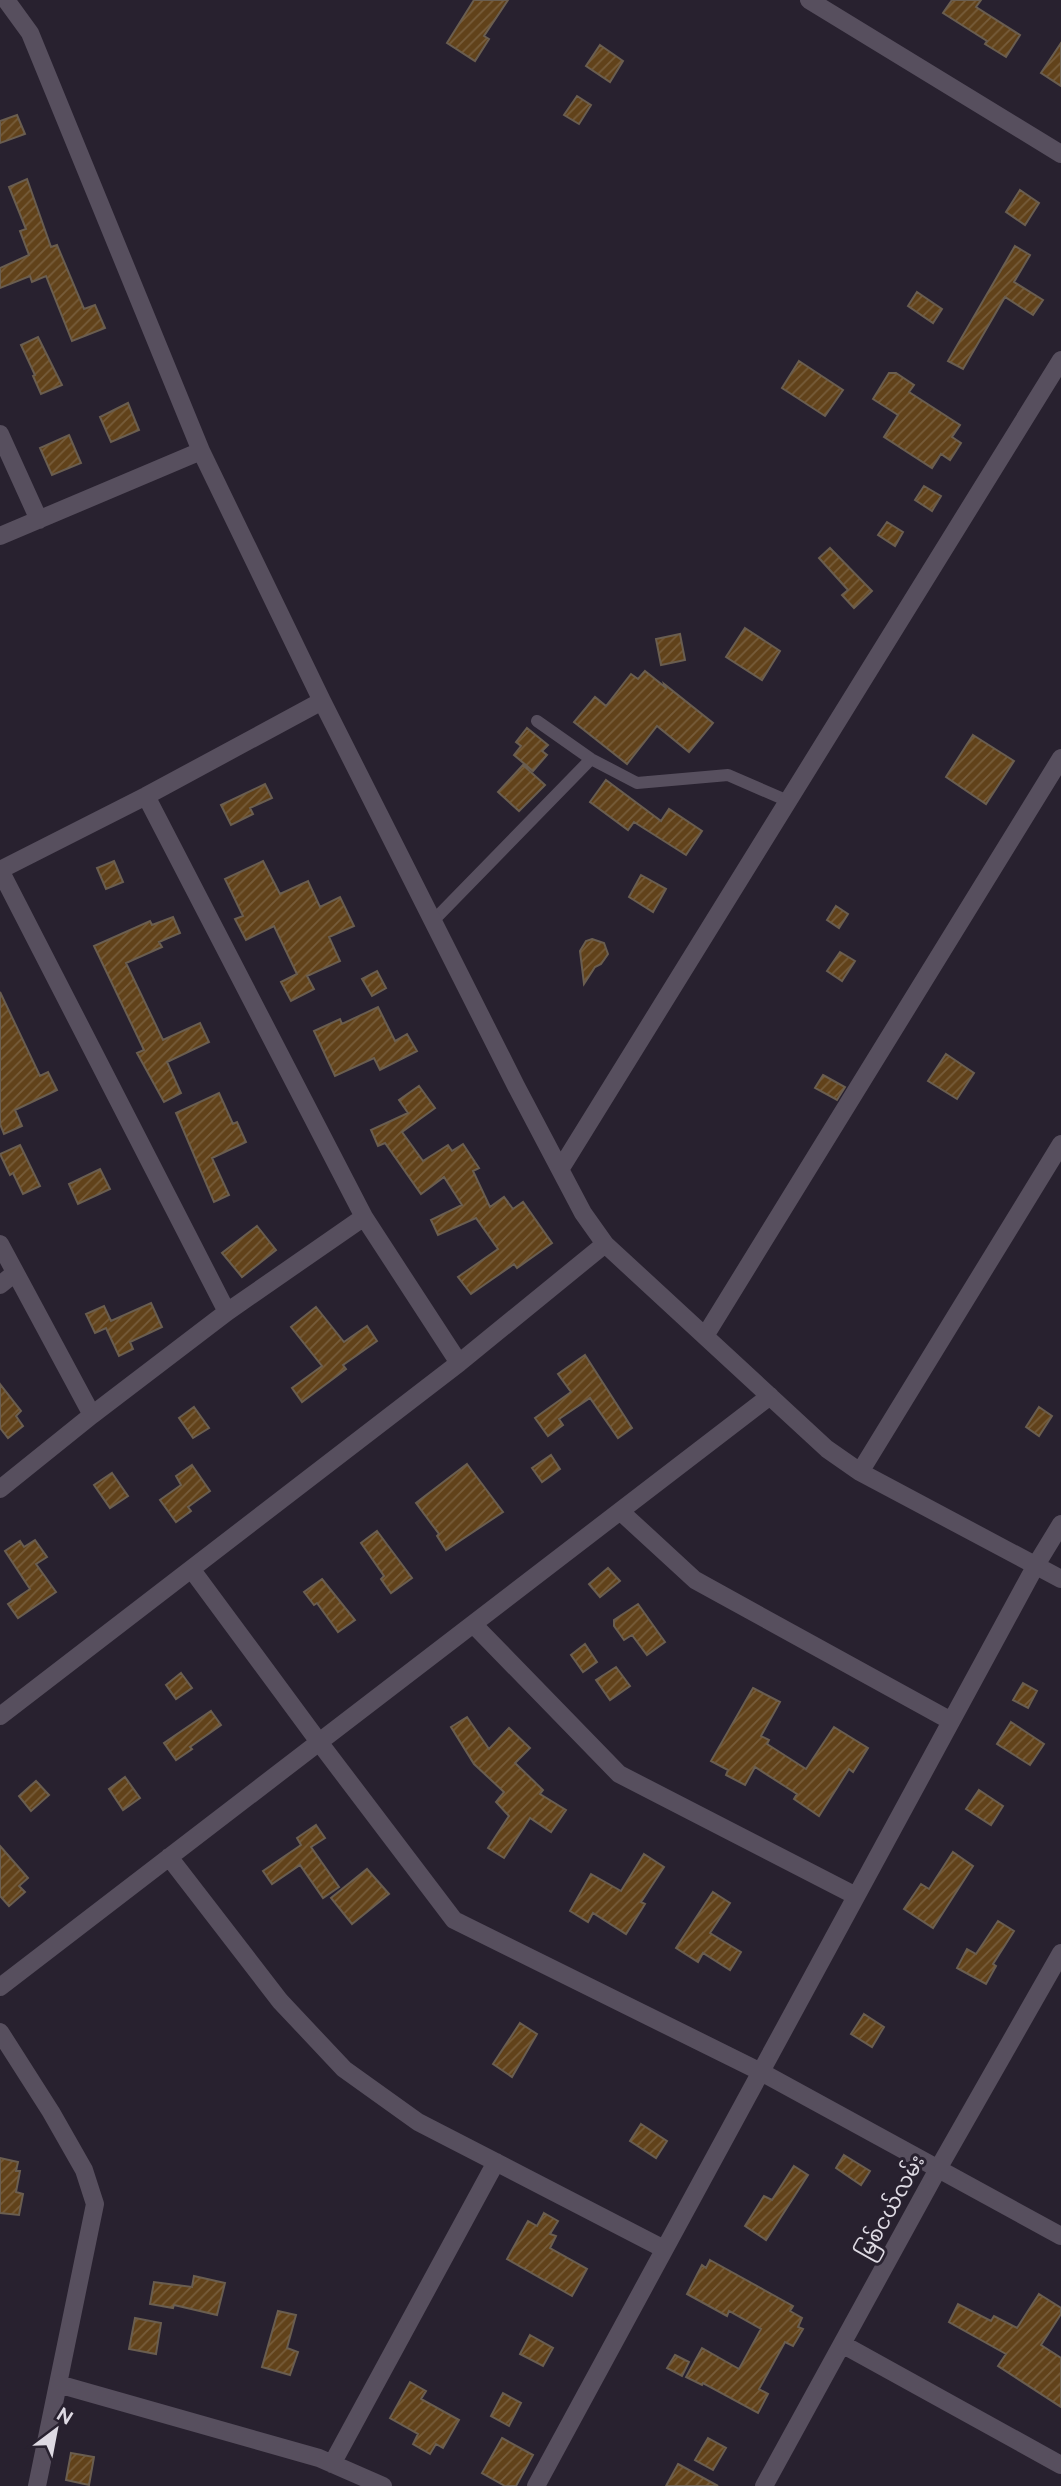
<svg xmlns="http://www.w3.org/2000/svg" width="1061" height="2486" font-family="Raleway,'Noto Sans Myanmar',sans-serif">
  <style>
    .building { fill: url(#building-hatch); stroke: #6a5e50; stroke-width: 2 }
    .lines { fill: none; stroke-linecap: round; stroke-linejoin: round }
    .service { stroke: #574f5e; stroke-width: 12 }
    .minor { stroke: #574f5e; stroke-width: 18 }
    .labels { text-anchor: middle; stroke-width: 6; stroke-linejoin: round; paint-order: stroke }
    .street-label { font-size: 21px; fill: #dedae3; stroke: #28212f }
  </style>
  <defs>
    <pattern id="building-hatch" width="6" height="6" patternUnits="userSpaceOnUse" patternTransform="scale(1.75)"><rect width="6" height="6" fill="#61421a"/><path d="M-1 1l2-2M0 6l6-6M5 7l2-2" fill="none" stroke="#775d3b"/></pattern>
  </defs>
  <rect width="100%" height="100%" fill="#28212f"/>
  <!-- building -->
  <path class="building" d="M474,0H508L484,36L489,39L475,61L447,43Z
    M952,0H981L976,7L1020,35L1006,57L985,44L987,41L943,13Z
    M1061,43V86L1041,73Z
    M600,45L623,61L610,82L586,66Z
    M577,96L591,105L579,124L564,115Z
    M17,115L25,134L0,143V121Z
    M27,179L51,247L57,245L84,309L95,305L105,328L72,341L46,276L32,282L30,276L0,288V268L29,255L20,231L26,229L9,187Z
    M1020,190L1039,203L1025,225L1006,212Z
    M1015,246L1030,255L1014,282L1043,300L1033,315L1005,297L963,369L948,361Z
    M917,292L942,309L933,323L908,306Z
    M38,337L62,385L41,394L33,376L35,375L21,345Z
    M799,361L843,390L825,416L782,388Z
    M889,373H896L914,385L909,392L960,425L952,437L961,443L950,460L941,454L932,468L884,437L898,415L873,399Z
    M128,403L139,430L111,442L100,417Z
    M69,435L81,463L52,475L40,448Z
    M924,486L941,496L932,511L915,500Z
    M887,522L903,532L895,546L878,535Z
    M830,548L872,591L854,608L842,595L848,590L819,558Z
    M745,628L780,651L762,680L726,657Z
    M680,634L685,660L661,665L656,639Z
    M645,671L665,687L664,684L713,723L689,752L657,726L627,764L574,722L595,697L606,706L631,674L638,679Z
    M527,728L548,745L542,751L547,755L533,771L514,755L521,746L516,742Z
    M973,735L1014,761L986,804L946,777Z
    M523,765L545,785L519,811L498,792Z
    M606,780L661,821L669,809L702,831L686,855L634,822L628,830L590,802Z
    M265,784L272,798L250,808L253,814L231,825L221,805Z
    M114,861L123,882L106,889L97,868Z
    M263,861L280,894L308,881L320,907L340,897L354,926L329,937L340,961L307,976L314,989L291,1001L281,982L297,974L274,926L246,940L235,919L243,916L225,879Z
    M641,875L666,889L653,912L629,897Z
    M836,906L848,914L839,928L827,920Z
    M173,917L180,933L159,942L162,947L126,963L163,1040L200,1023L209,1042L167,1062L181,1093L164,1102L137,1053L144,1050L94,946L150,921L152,925Z
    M592,939L604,943L608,954L601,964L595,967L584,984L580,951L586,941Z
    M840,952L855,961L842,981L827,971Z
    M377,971L386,988L372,996L362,979Z
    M0,992L40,1076L48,1072L57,1090L15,1110L22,1126L4,1134L0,1124Z
    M378,1007L395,1041L407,1034L417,1051L380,1070L374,1058L335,1076L314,1031L340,1019L342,1024Z
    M946,1054L974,1073L957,1099L928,1081Z
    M823,1075L845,1087L837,1100L815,1088Z
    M419,1086L435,1108L402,1132L423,1161L448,1145L452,1151L463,1144L479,1168L473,1171L490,1207L504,1197L513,1209L523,1202L552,1243L517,1268L514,1264L471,1294L458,1277L498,1249L476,1218L438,1235L431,1220L462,1205L444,1177L421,1194L385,1143L378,1146L371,1130L408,1113L399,1100Z
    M219,1093L233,1124L237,1122L246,1142L212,1158L229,1195L214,1202L176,1113Z
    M20,1145L40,1186L23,1194L13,1173L10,1175L0,1154Z
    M100,1169L110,1189L78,1204L69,1184Z
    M257,1226L276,1250L242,1277L222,1253Z
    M151,1303L162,1327L130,1342L133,1349L119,1356L106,1328L95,1333L86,1314L104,1306L111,1321Z
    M316,1307L344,1342L367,1326L377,1341L343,1365L346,1369L302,1402L292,1388L322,1366L291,1327Z
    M585,1355L632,1428L618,1438L590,1398L559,1419L563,1425L548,1436L535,1418L571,1392L558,1374Z
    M0,1384L21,1411L16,1416L23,1426L8,1438L0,1428Z
    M194,1407L209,1428L193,1438L179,1418Z
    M1039,1407L1052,1416L1039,1436L1026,1427Z
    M551,1455L560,1469L542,1482L532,1468Z
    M467,1464L503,1512L446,1550L437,1536L439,1534L416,1503Z
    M192,1465L210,1491L188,1507L191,1511L176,1522L160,1500L181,1485L176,1476Z
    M112,1473L128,1496L110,1508L94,1485Z
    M377,1531L412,1578L391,1593L381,1579L384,1576L361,1543Z
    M35,1540L47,1557L36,1564L56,1592L18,1618L8,1604L30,1589L5,1551L20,1541L24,1547Z
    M608,1568L620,1581L600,1597L589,1584Z
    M322,1579L355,1620L338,1632L317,1603L314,1605L304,1592Z
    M638,1604L665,1642L647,1655L632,1635L624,1640L614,1626V1620Z
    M585,1644L597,1662L583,1672L571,1655Z
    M616,1667L630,1686L610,1700L596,1680Z
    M181,1673L192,1688L176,1699L166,1685Z
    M1023,1683L1037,1691L1028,1708L1013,1700Z
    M753,1688L780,1702L761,1736L769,1740L767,1744L806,1769L834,1727L868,1748L853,1772L849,1769L819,1816L794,1799L797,1794L755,1767L745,1785L726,1775L728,1770L711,1761Z
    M211,1711L221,1725L190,1747L192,1749L176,1760L164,1743Z
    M467,1717L489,1749L509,1728L530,1748L515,1763L543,1790L540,1794L566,1810L551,1832L530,1818L504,1858L488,1848L509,1816L496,1802L504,1792L474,1764L451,1727Z
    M1011,1722L1044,1744L1030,1765L997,1744Z
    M125,1777L140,1798L123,1810L109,1789Z
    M36,1781L49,1795L31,1811L19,1796Z
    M979,1790L1003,1806L991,1825L966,1809Z
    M316,1825L325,1838L311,1847L339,1887L323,1898L300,1865L272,1884L263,1871L301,1845L297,1838Z
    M0,1846L28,1878L19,1886L25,1892L9,1906L0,1896Z
    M953,1852L973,1866L933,1928L904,1909L921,1884L929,1889Z
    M644,1854L664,1867L641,1902L645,1904L626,1934L593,1913L588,1922L570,1911L591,1874L621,1891Z
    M367,1869L389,1894L352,1924L331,1898Z
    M713,1892L730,1903L710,1933L741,1952L730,1970L703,1953L698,1962L676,1948Z
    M998,1921L1014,1931L993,1964L996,1966L986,1984L957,1968L967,1949L976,1954Z
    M864,2014L884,2027L872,2047L851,2034Z
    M520,2023L537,2034L512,2077L493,2064Z
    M641,2124L667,2141L656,2158L630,2141Z
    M844,2155L870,2171L861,2185L836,2168Z
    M0,2158L18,2162L16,2171H20L16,2192L23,2194L19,2215L0,2213Z
    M794,2166L808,2175L766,2240L745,2226L764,2196L772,2200Z
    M544,2213L558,2221L550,2234L556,2236L550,2248L587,2269L572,2296L507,2259L528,2221L537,2226Z
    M710,2260L793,2306L790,2311L802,2318L798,2327L803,2329L793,2346L785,2342L759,2389L768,2394L758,2413L703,2383L702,2385L686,2377L702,2348L739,2369L761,2329L729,2311L727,2316L687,2294L702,2265L706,2268Z
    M194,2276L225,2283L217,2315L174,2305L173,2308L150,2304L154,2282L192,2287Z
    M1039,2294L1061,2308V2314L1041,2345L1061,2358V2407L998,2366L1006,2354L949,2322L958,2304L991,2321L994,2316L1017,2328Z
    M278,2311L296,2315L287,2348L298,2352L290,2375L262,2367Z
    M135,2318L161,2323L156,2354L129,2349Z
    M530,2335L553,2348L543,2366L520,2354Z
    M675,2355L689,2362L682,2376L667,2368Z
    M410,2382L426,2391L421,2399L459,2420L443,2448L436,2444L430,2454L413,2444L418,2434L390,2418Z
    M503,2393L521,2403L509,2426L491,2416Z
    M502,2438L533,2455L516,2486H505L482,2473Z
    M708,2438L726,2448L713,2470L695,2460Z
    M71,2453L94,2457L89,2485L66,2480Z
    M678,2464L718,2486H666Z"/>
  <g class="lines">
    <!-- service -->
    <path class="service" d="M537,721L591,759L637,783L728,775L788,801
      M433,921L591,759"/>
    <!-- minor -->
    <path class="minor" d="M6,0L30,33L201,451L322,701L516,1086L583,1213L605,1244L827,1449L860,1472L1061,1579
      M809,0L1061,154
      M0,434L39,520
      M0,536L201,451
      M146,796L364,1217L459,1363
      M0,870L227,1312
      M0,870L146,796L322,701
      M561,1168L1061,360
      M0,1244L92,1415
      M0,1285L15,1273
      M705,1336L1061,758
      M860,1472L1061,1144
      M0,1489L92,1415L227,1312L364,1217
      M620,1511L695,1580L951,1721
      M192,1570L319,1742L454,1920L761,2072L1061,2236
      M473,1624L619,1774L856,1896
      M0,1716L459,1363L605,1244
      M169,1857L280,2001L344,2069L418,2122L664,2249
      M0,1987L770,1396
      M0,2032L51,2112L84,2170L95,2204L37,2486
      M842,2344L1061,2465
      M58,2384L319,2458L383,2486
      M332,2464L496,2162
      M536,2486L1036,1565L1061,1524
      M764,2486L938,2169L1061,1953"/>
  </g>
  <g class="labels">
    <!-- street labels -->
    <g class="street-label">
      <text transform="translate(891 2207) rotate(-61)" y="7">မြစ်ငယ်လမ်း</text>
    </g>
  </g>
  <!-- north arrow -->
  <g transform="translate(56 2430) rotate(32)" stroke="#28212f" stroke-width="5" paint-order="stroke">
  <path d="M0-5L12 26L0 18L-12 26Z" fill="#dedae3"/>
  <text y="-10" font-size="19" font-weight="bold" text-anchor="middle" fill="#dedae3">N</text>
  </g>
</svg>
